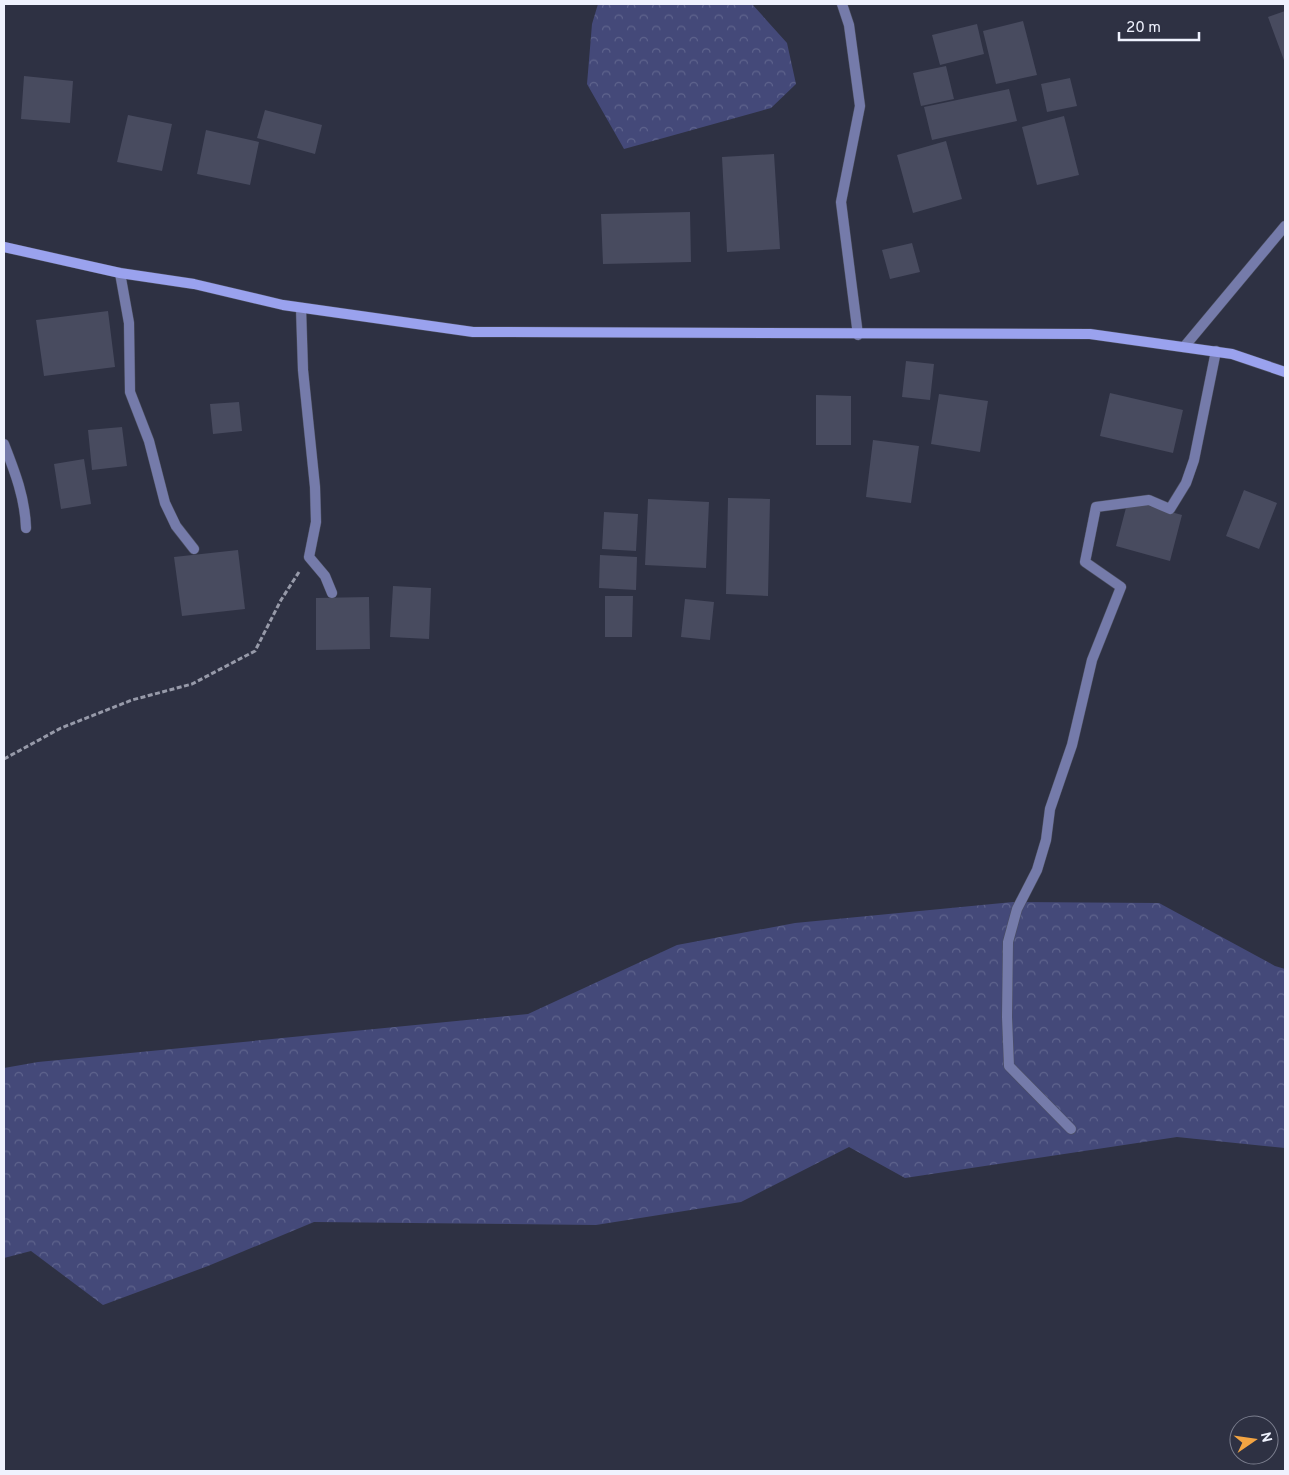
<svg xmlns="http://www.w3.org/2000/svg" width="1289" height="1475" font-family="Overpass,sans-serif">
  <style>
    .forest { fill: url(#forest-crowns) }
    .building { fill: #484b5f }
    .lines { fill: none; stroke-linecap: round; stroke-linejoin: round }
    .street-casing { stroke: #4d5061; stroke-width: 11 }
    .secondary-casing { stroke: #4d5061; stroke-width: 11 }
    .path { stroke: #979aa9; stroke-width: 3; stroke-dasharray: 5 2.5; stroke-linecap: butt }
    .street { stroke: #757baa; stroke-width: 10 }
    .secondary { stroke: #9aa2ee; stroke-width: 10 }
  </style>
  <defs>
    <pattern id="forest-crowns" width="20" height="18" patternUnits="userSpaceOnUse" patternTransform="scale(1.25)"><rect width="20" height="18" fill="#444979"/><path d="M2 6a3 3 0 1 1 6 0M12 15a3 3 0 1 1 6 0" fill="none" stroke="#5f648d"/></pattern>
  </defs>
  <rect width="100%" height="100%" fill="#2e3143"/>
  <!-- forest -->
  <path class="forest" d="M598,4H752L787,43L796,84L771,108L624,149L587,84L592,24Z
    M1013,902L1159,903L1275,966L1285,969V1148L1177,1137L905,1178L849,1147L741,1202L596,1225L314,1222L208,1266L103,1305L31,1251L4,1258V1068L38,1062L528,1014L677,945L795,923Z"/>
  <!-- building -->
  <path class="building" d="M1285,11V63L1268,17Z
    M1023,21L1037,75L996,84L983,31Z
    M977,24L984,54L940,65L932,35Z
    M946,66L954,99L921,106L913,73Z
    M24,76L73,81L70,123L21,119Z
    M1070,78L1077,106L1047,112L1041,84Z
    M1009,89L1017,121L932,140L924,107Z
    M265,110L322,125L315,154L257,138Z
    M128,115L172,124L162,171L117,162Z
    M1064,116L1079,175L1037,185L1022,127Z
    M206,130L259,142L250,185L197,174Z
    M946,141L962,199L913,213L897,155Z
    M774,154L780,249L727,252L722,157Z
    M690,212L691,262L603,264L601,214Z
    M912,243L920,272L890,279L882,250Z
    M108,311L115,367L44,376L36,320Z
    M906,361L934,364L930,400L902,397Z
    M1110,393L1183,410L1173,453L1100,436Z
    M939,394L988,401L980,452L931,444Z
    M816,395L851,396V445H816Z
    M239,402L242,431L213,434L210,404Z
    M122,427L127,466L92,470L88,430Z
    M873,440L919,446L911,503L866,497Z
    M84,459L91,504L61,509L54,464Z
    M1244,490L1277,503L1259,549L1226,536Z
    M728,498L770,499L768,596L726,594Z
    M648,499L709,502L706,568L645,565Z
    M1128,500L1182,515L1170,561L1116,546Z
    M604,512L638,514L636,551L602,549Z
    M238,550L245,609L182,616L174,557Z
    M600,555L637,557L636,590L599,588Z
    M393,586L431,588L429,639L390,637Z
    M605,596H633L632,637H605Z
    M369,597L370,649L316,650V598Z
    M685,599L714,602L710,640L681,637Z"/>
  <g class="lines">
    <defs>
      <path id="street" d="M842,4L849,25L860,106L841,202L858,335
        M120,273L129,323L130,392L149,441L165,503L176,526L194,549
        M301,308L303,370L315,487L316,522L309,557L325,576L332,593
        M1184,347L1285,226
        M4,444C15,472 25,498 26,528
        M1071,1129L1009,1066L1007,1017L1008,942L1017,909L1037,870L1046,840L1050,809L1072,745L1092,660L1121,587L1085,562L1096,507L1149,500L1170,509L1186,483L1194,460L1216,351"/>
      <path id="secondary" d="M4,247L120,273L194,284L283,305L473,332L1090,334L1232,354L1285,372"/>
    </defs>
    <!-- street casing -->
    <use href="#street" class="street-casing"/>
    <!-- secondary casing -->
    <use href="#secondary" class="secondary-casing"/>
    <!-- path -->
    <path class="path" d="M4,759L61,728L132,700L192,684L255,651L281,600L299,572"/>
    <!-- street -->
    <use href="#street" class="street"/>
    <!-- secondary -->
    <use href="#secondary" class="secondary"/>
  </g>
  <!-- border -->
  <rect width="1289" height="1475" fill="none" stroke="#eff2fe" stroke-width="10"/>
  <!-- north arrow -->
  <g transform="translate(1254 1440) rotate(77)"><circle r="24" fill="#2e3143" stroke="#7b7e8e"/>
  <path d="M0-4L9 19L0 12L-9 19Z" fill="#f3a442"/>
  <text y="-8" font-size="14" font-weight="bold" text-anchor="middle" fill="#eff2fe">N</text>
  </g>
  <!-- scale -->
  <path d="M1119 32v8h80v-8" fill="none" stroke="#eff2fe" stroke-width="2.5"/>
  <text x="1126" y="32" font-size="15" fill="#eff2fe" stroke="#2e3143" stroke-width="4" paint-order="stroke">20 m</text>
</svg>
